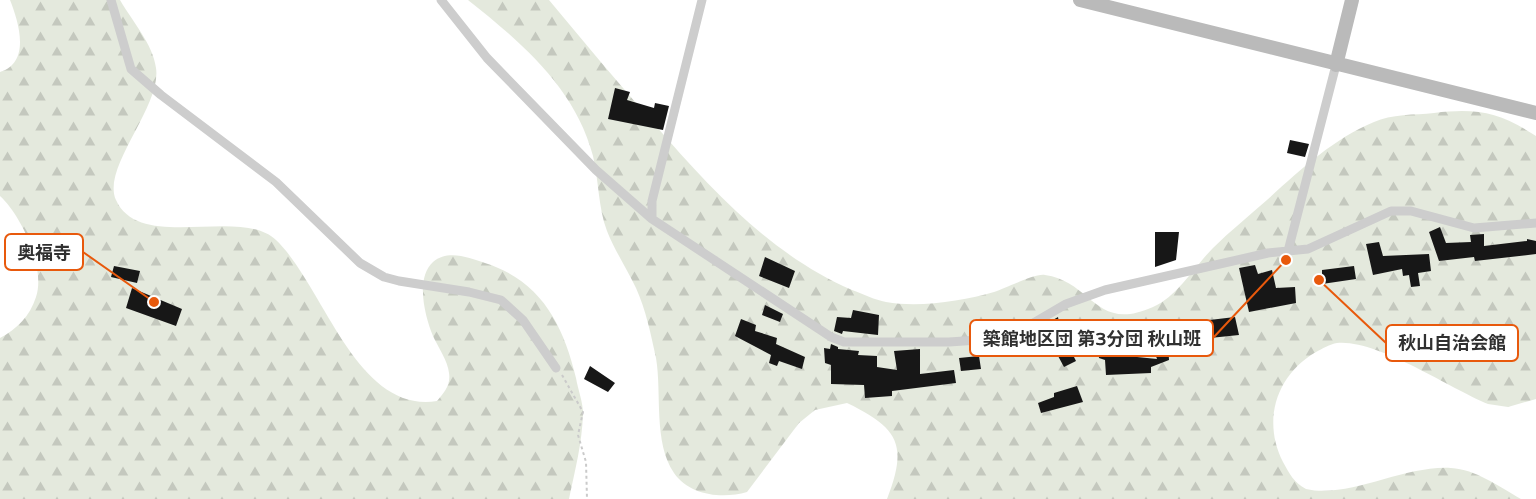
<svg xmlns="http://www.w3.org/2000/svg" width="1536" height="499" font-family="'Varela Round','Noto Sans JP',sans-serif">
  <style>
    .forest { fill: url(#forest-firs) }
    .building { fill: #171717 }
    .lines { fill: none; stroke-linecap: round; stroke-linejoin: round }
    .path { stroke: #cacaca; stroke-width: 2; stroke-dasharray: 3 3; stroke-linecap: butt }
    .street { stroke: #cdcdcd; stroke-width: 9 }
    .secondary { stroke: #bababa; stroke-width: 14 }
    .leader { fill: none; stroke: #e8590c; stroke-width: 2 }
    .callout-dot { fill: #e8590c; stroke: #fff; stroke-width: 2 }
    .callout { fill: #fff; stroke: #e8590c; stroke-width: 2 }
    .callout-label { font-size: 18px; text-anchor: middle; font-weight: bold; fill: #303030 }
  </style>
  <defs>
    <pattern id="forest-firs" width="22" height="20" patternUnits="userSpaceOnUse" patternTransform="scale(1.5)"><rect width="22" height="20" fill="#e4e9dd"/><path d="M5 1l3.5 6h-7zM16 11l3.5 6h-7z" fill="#c4c8be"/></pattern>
  </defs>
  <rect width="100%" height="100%" fill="#fff"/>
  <!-- forest -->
  <path class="forest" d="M10,0H120C132,21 153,44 156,68C162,106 101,168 116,200C140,253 240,206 276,240C324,286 356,414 437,401C444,393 451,385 449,373C448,361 438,347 433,336C425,317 415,278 433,262C448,249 470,258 485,263C541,281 563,324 576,378C578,390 583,402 583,414C582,444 575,470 569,499H0V338C17,329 30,316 36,297C46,268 21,215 0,196V72C31,62 19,23 10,0Z
    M468,0H549C584,42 619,84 655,125C712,190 771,255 852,290C863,294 875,300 886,302C919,308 963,301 994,292C1007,288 1035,273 1045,275C1093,282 1095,333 1153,307C1178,296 1194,267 1213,248C1230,231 1249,216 1267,200C1300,170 1333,139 1374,122C1391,114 1415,115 1434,113C1477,108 1499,112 1536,136V399L1508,407L1488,404C1449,388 1377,339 1337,343C1330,344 1322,349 1316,352C1276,375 1262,421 1283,462C1289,473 1294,483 1306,489C1349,499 1404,465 1451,468C1475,469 1500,487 1521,499H887C908,445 899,428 847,403L815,410L799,423L747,492C723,499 690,496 674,473C653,442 662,393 656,358C651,335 646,310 636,288C627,269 615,251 607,231C598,207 599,181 593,156C575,88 521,42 468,0Z"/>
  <!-- building -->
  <path class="building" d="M615,88L630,92L627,100L654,108L655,103L669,106L663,130L608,119Z
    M1290,140L1309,144L1305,157L1287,153Z
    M1440,227L1446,243L1471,242L1470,235L1484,234V246L1527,241V239L1536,241V254L1475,261L1474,257L1439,261L1429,232Z
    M1155,232H1179L1176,260L1155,267Z
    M1379,242L1383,256L1429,254L1431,271L1418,273L1420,286L1411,287L1409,275L1403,276L1402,269L1373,275L1366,244Z
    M765,257L795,271L789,288L759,276Z
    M1255,265L1258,274L1272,270L1276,288L1295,287L1296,303L1249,312L1239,268Z
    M114,266L140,271L137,283L111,277Z
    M1354,266L1356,279L1322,284V270Z
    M132,288L182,309L176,326L126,308Z
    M765,305L783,314L780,322L762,315Z
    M853,310L879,315L878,335L843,331L842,334L834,331L837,317L851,318Z
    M1058,317L1060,328L1048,329L1046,324Z
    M1235,317L1239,335L1171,342L1167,325Z
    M741,319L756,325L755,331L777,338L776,344L805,357L802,369L779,361L777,366L769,363L771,355L735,336Z
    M1063,335L1076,361L1064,367L1051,343Z
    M1113,340L1117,355L1157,359L1152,345L1168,343L1169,360L1151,367V373L1106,375L1105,360L1099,358L1097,342Z
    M831,344L838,347V349L859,351L858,355L877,356V367L897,370L894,351L920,349V374L954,370L956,383L892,391V396L865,398L864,385L831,384V365L825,363L824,348L830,349Z
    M979,356L981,369L961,371L959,358Z
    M590,366L615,383L608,392L584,379Z
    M1077,386L1083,402L1041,413L1038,403L1054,397V393Z"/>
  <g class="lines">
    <!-- path -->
    <path class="path" d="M562,375L583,412L578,435L586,462L587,499"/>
    <!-- street -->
    <path class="street" d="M111,0L131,69L161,95L276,182L360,263L384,277L399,281L469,292L501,300L523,320L556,368
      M441,0L487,58L596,170L652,219
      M702,0L652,201V219L831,337L844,342H949L1008,338L1066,304L1105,290L1268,253L1308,249L1391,211H1411L1474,228L1536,223
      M1288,251L1336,65"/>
    <!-- secondary -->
    <path class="secondary" d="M1080,0L1536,113
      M1336,65L1352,0"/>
  </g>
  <!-- callouts -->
  <path class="leader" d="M154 302L83 252M1286 260L1213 338M1319 280L1386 343"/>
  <g class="callout-dot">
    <circle cx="154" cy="302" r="6"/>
    <circle cx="1286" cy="260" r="6"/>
    <circle cx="1319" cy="280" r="6"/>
  </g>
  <g class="callout">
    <rect x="5" y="234" width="78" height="36" rx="6"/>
    <rect x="970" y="320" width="243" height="36" rx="6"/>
    <rect x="1386" y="325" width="132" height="36" rx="6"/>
  </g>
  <g class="callout-label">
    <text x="44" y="259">奥福寺</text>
    <text x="1092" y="345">築館地区団 第3分団 秋山班</text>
    <text x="1452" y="349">秋山自治会館</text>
  </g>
</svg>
